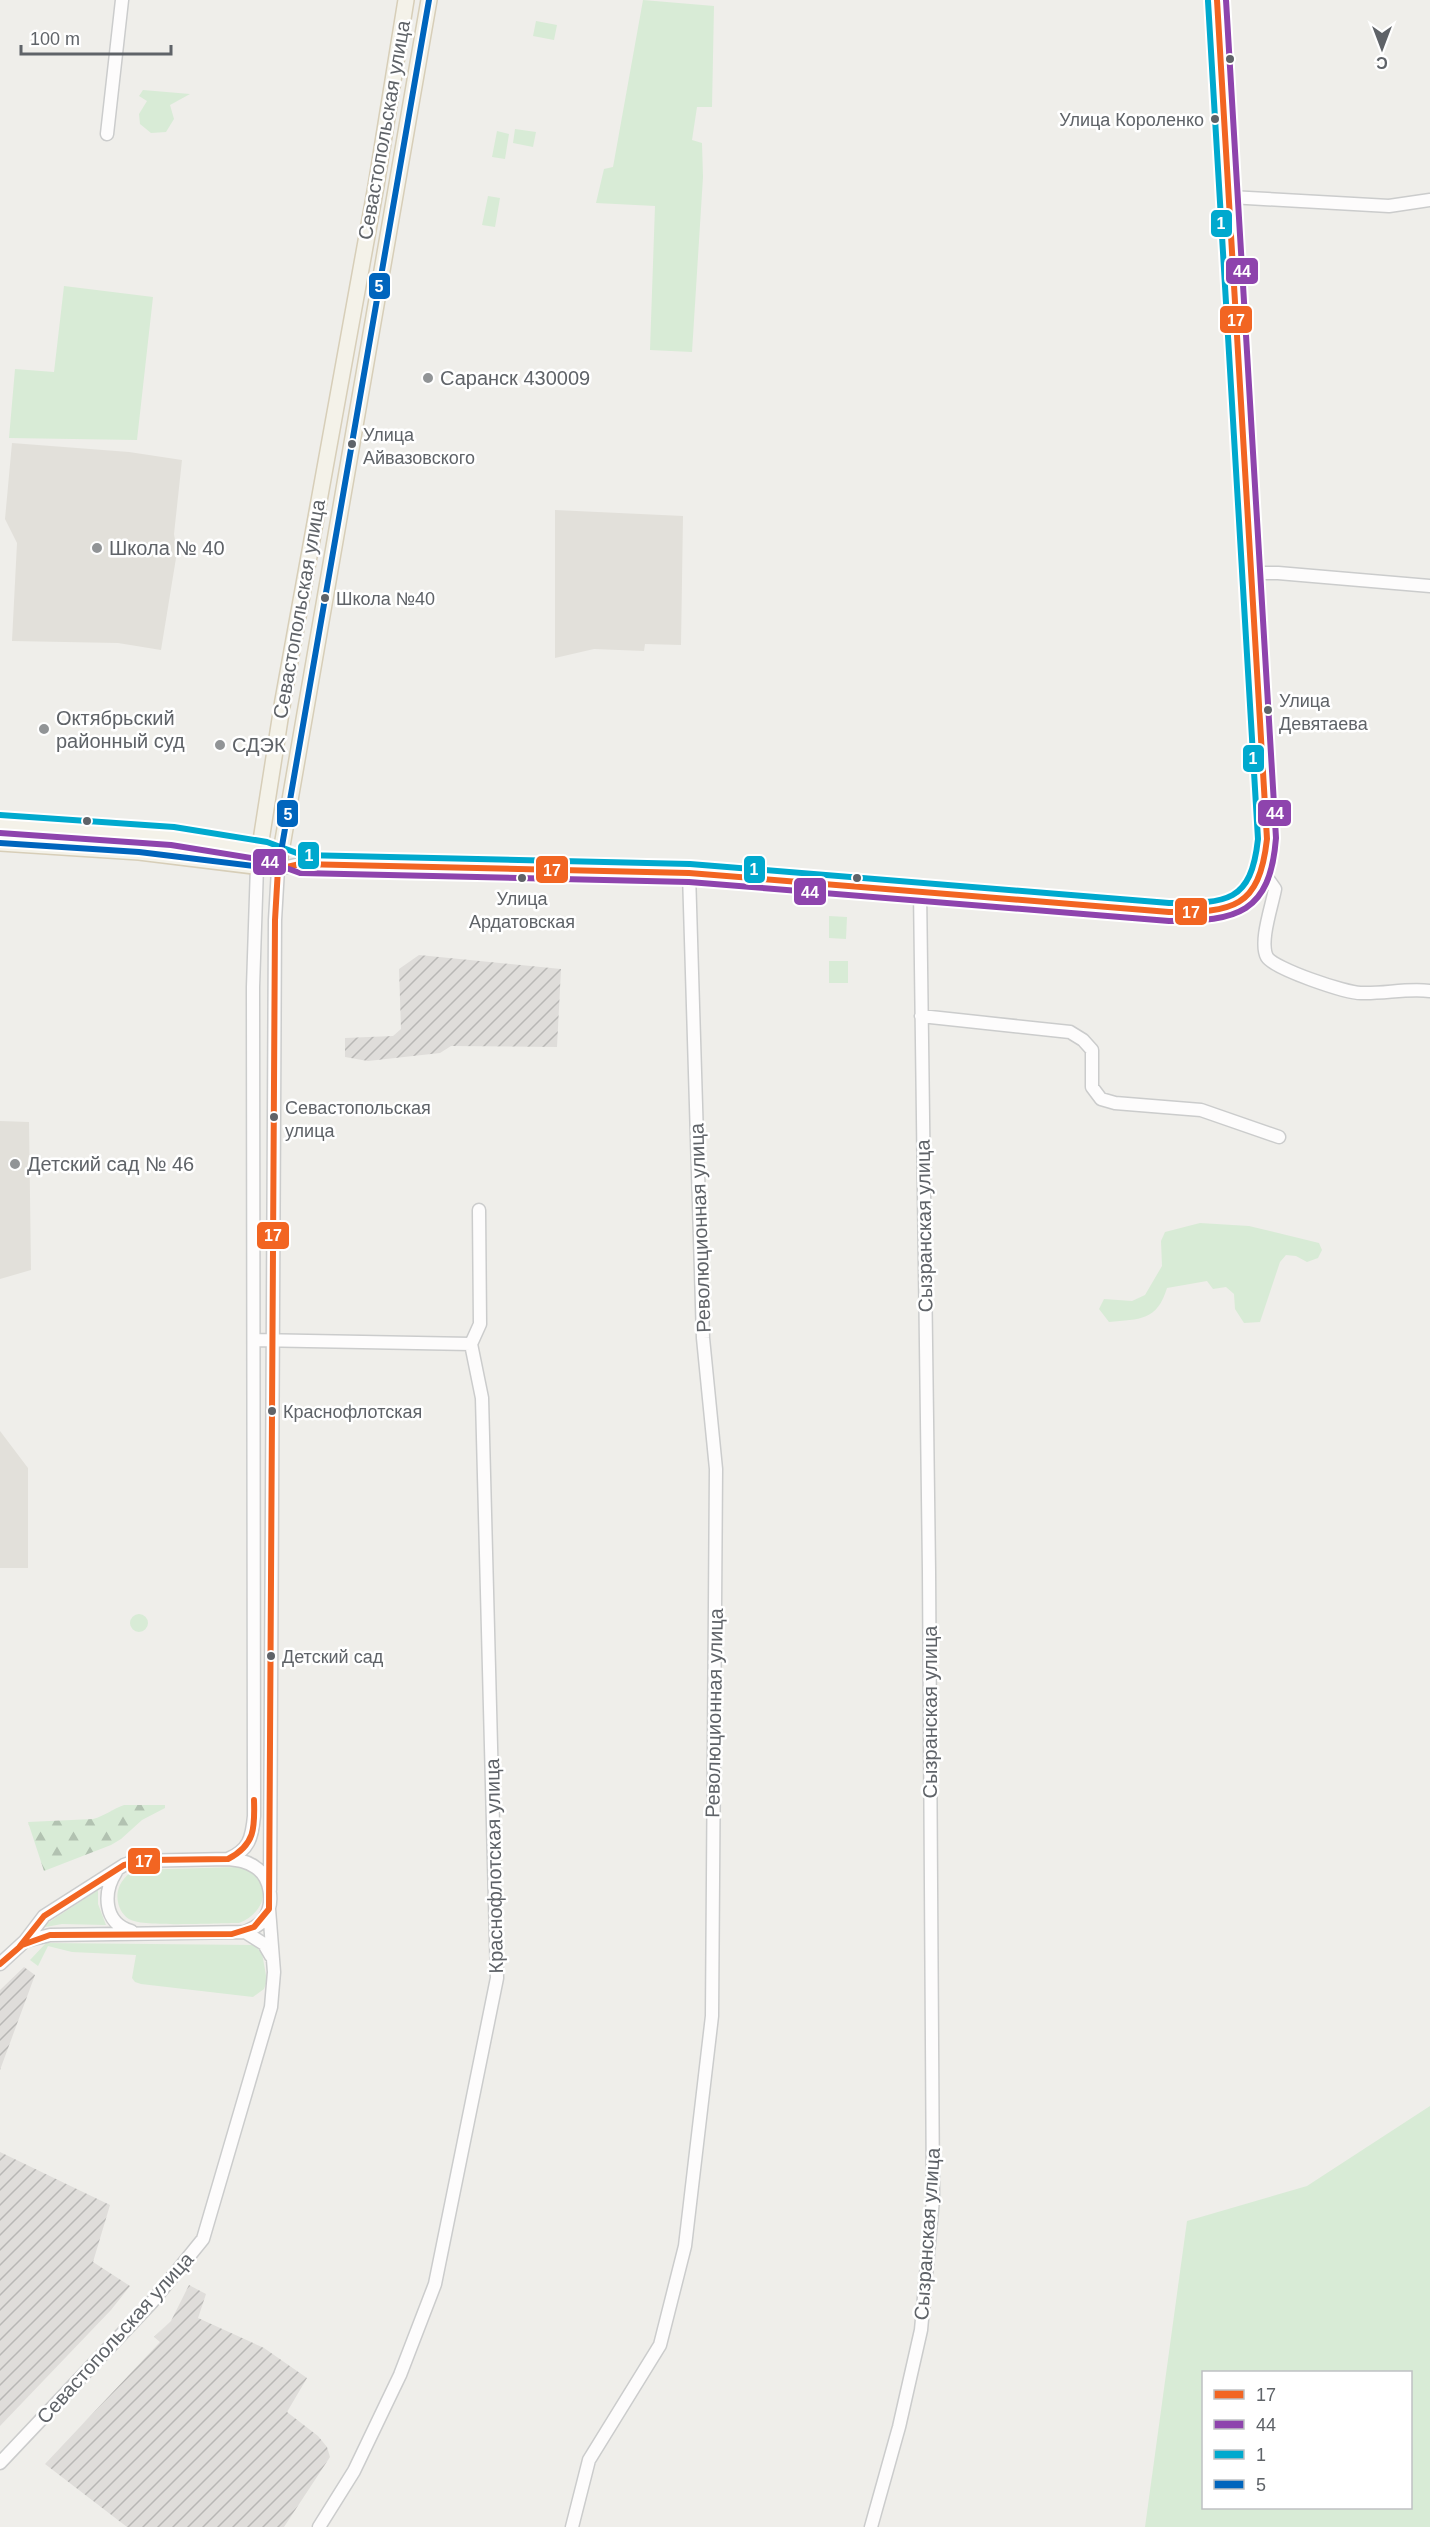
<svg xmlns="http://www.w3.org/2000/svg" width="1430" height="2527" font-family="Arial,sans-serif">
  <style>
    .industrial { fill: url(#industrial-furrows) }
    .education { fill: #e2e0da }
    .green { fill: #d8ebd6; fill-rule: evenodd }
    .forest { fill: url(#forest-firs) }
    .lines { fill: none; stroke-linecap: round; stroke-linejoin: round }
    .minor-casing { stroke: #cbcccc; stroke-width: 15 }
    .major-casing { stroke: #d7ceb8; stroke-width: 18 }
    .minor { stroke: #fdfcfc; stroke-width: 12 }
    .major { stroke: #f4f2e9; stroke-width: 15 }
    .bus-1-casing { stroke: #fff; stroke-width: 10 }
    .bus-2-casing { stroke: #fff; stroke-width: 10 }
    .bus-3-casing { stroke: #fff; stroke-width: 10 }
    .bus-4-casing { stroke: #fff; stroke-width: 10 }
    .bus-1 { stroke: #f26522; stroke-width: 6 }
    .bus-2 { stroke: #8e44ad; stroke-width: 6 }
    .bus-3 { stroke: #00a9ce; stroke-width: 6 }
    .bus-4 { stroke: #0065bd; stroke-width: 6 }
    .bus-dot { fill: #5f6368; stroke: #fff; stroke-width: 2 }
    .poi-dot { fill: #919496; stroke: #fff; stroke-width: 2 }
    .labels { text-anchor: middle; stroke-width: 5; stroke-linejoin: round; paint-order: stroke }
    .bus-label { font-size: 18px; fill: #5f6368; stroke: #fff; text-anchor: start }
    .street-label { font-size: 20px; fill: #5f6368; stroke: #fff }
    .poi-label { font-size: 20px; fill: #5f6368; stroke: #fff; text-anchor: start }
    .line-badge { stroke: #fff; stroke-width: 2 }
    .badge-label { font-size: 16px; text-anchor: middle; font-weight: bold; fill: #fff }
  </style>
  <defs>
    <pattern id="industrial-furrows" width="10" height="10" patternUnits="userSpaceOnUse" patternTransform="scale(1.5)"><rect width="10" height="10" fill="#dfddda"/><path d="M-1 1l2-2M0 10L10 0M9 11l2-2" fill="none" stroke="#b8b7b5"/></pattern>
    <pattern id="forest-firs" width="22" height="20" patternUnits="userSpaceOnUse" patternTransform="scale(1.5)"><rect width="22" height="20" fill="#d8ebd6"/><path d="M5 1l3.5 6h-7zM16 11l3.5 6h-7z" fill="#b2c2b1"/></pattern>
  </defs>
  <rect width="100%" height="100%" fill="#efeeea"/>
  <!-- industrial -->
  <path class="industrial" d="M419,955L561,969L557,1047L451,1046L440,1053L368,1061L345,1057V1038L393,1036L401,1029L399,969Z
    M24,1967L35,1975L0,2070V1990Z
    M0,2152L110,2205L93,2262L130,2286L111,2310L0,2426Z
    M189,2285L206,2294L198,2318L264,2348L307,2378L287,2412L318,2436L327,2447L330,2457L284,2527H127L45,2464L160,2342L154,2337L171,2321Z"/>
  <!-- education -->
  <path class="education" d="M12,443L129,452L182,460L174,534L177,552L161,650L118,643L12,641L17,543L5,519Z
    M555,510L683,516L681,645L645,644L644,651L594,649L555,658Z
    M0,1121L29,1122L31,1270L0,1279Z
    M0,1431L28,1468V1568H0Z"/>
  <!-- green -->
  <path class="green" d="M643,0L714,6L712,107H697L692,140L702,143L703,177L692,352L650,350L655,206L596,203L604,169L613,167Z
    M536,21L557,25L554,40L533,36Z
    M143,90L190,94L170,105L174,119L166,132L151,133L140,124L139,114L147,101L139,96Z
    M515,129L536,132L533,147L513,143Z
    M497,131L509,134L505,159L492,157Z
    M488,196L500,198L495,227L482,225Z
    M64,286L153,297L137,440L9,438L15,369L54,372Z
    M829,916L847,917L846,939L829,938Z
    M829,961H848V983H829Z
    M1200,1223L1249,1226L1319,1243L1322,1250L1318,1258L1307,1262L1296,1256L1286,1255L1280,1262L1260,1322L1244,1323L1235,1309L1234,1294L1226,1287L1213,1289L1207,1281L1167,1288C1157,1321 1140,1319 1109,1322L1099,1309L1104,1299L1132,1301L1145,1295L1162,1266L1161,1241L1165,1232Z
    M130 1623a9 9 0 1 1 18 0a9 9 0 1 1-18 0Z
    M238,1867C274,1873 270,1911 239,1923C219,1923 145,1927 131,1920C124,1917 119,1909 118,1902C115,1888 123,1878 133,1870Z
    M98,1890V1904L106,1925L62,1924L40,1928Z
    M46,1943L254,1945L262,1953L267,1981L264,1989L253,1997L141,1984L135,1982L132,1978L136,1955L72,1952L48,1946L38,1966L30,1960Z
    M1430,2106V2527H1145L1187,2221L1307,2186ZM1410,2372V2508H1204V2372Z"/>
  <!-- forest -->
  <path class="forest" d="M124,1805H165V1808L142,1820L121,1839L111,1845L44,1871L28,1822L93,1819C105,1816 112,1809 124,1805Z"/>
  <g class="lines">
    <defs>
      <path id="minor" d="M107,134L122,0
        M1230,197L1389,206L1430,200
        M1253,573H1278L1430,586
        M1263,872L1275,889C1272,906 1259,942 1267,957C1274,969 1346,993 1361,993C1384,994 1407,988 1430,991
        M921,1016L1070,1032L1083,1040L1092,1050V1087L1101,1099L1115,1103L1201,1110L1279,1137
        M254,1340L471,1344
        M228,1859C249,1850 252,1838 254,1816L253,987L257,866
        M116,1872C103,1892 103,1923 131,1931
        M270,1890L275,920L278,869L300,864L689,873L1169,912C1230,913 1264,909 1267,839L1217,0
        M245,1932L264,1944L271,1956
        M0,1964L25,1941L44,1916L124,1865L135,1861L228,1859C238,1860 247,1861 255,1867C271,1877 275,1903 264,1919C259,1926 252,1929 245,1932L50,1935L25,1941
        M0,2463L152,2302L203,2239L271,2007L274,1972L269,1909
        M319,2527L354,2471L400,2375L435,2284L497,1978L482,1398L471,1344L480,1324L479,1210
        M572,2527L589,2460L660,2345L685,2246L712,2016L716,1469L703,1338L689,873
        M871,2527L899,2427L921,2330L933,2199L929,1571L920,890"/>
      <path id="major" d="M0,824L146,834L268,851
        M0,843L139,852L278,869L429,0
        M257,866L283,700L376,186L406,0"/>
    </defs>
    <!-- minor casing -->
    <use href="#minor" class="minor-casing"/>
    <!-- major casing -->
    <use href="#major" class="major-casing"/>
    <!-- minor -->
    <use href="#minor" class="minor"/>
    <!-- major -->
    <use href="#major" class="major"/>
    <defs>
      <path id="bus-1" d="M20,1946L44,1916L124,1865L149,1860L228,1859C255,1845 255,1828 254,1800
        M0,1964L22,1945L50,1935L232,1934L254,1927L269,1909L275,920L278,869L300,864L689,873L1169,912C1233,912 1259,909 1267,839L1217,0"/>
      <path id="bus-2" d="M0,833L171,845L264,860L300,873L689,882L1169,921C1237,921 1270,914 1276,838L1226,0"/>
      <path id="bus-3" d="M0,815L174,827L267,842L302,855L690,864L1169,903C1227,903 1251,903 1258,839L1208,1"/>
      <path id="bus-4" d="M0,843L139,852L278,869L429,0"/>
    </defs>
    <!-- bus-1 casing -->
    <use href="#bus-1" class="bus-1-casing"/>
    <!-- bus-2 casing -->
    <use href="#bus-2" class="bus-2-casing"/>
    <!-- bus-3 casing -->
    <use href="#bus-3" class="bus-3-casing"/>
    <!-- bus-4 casing -->
    <use href="#bus-4" class="bus-4-casing"/>
    <!-- bus-1 -->
    <use href="#bus-1" class="bus-1"/>
    <!-- bus-2 -->
    <use href="#bus-2" class="bus-2"/>
    <!-- bus-3 -->
    <use href="#bus-3" class="bus-3"/>
    <!-- bus-4 -->
    <use href="#bus-4" class="bus-4"/>
  </g>
  <!-- markers -->
  <g class="bus-dot">
    <circle cx="1230" cy="59" r="5"/>
    <circle cx="1215" cy="119" r="5"/>
    <circle cx="352" cy="444" r="5"/>
    <circle cx="325" cy="598" r="5"/>
    <circle cx="1268" cy="710" r="5"/>
    <circle cx="87" cy="821" r="5"/>
    <circle cx="522" cy="878" r="5"/>
    <circle cx="857" cy="878" r="5"/>
    <circle cx="274" cy="1117" r="5"/>
    <circle cx="272" cy="1411" r="5"/>
    <circle cx="271" cy="1656" r="5"/>
  </g>
  <g class="poi-dot">
    <circle cx="428" cy="378" r="6"/>
    <circle cx="97" cy="548" r="6"/>
    <circle cx="44" cy="729" r="6"/>
    <circle cx="220" cy="745" r="6"/>
    <circle cx="15" cy="1164" r="6"/>
  </g>
  <g class="labels">
    <!-- bus labels -->
    <g class="bus-label">
      <text x="1204" y="126" text-anchor="end">Улица Короленко</text>
      <text x="363" y="441">Улица<tspan x="363" dy="23">Айвазовского</tspan></text>
      <text x="336" y="605">Школа №40</text>
      <text x="1279" y="707">Улица<tspan x="1279" dy="23">Девятаева</tspan></text>
      <text x="522" y="905" text-anchor="middle">Улица<tspan x="522" dy="23">Ардатовская</tspan></text>
      <text x="285" y="1114">Севастопольская<tspan x="285" dy="23">улица</tspan></text>
      <text x="283" y="1418">Краснофлотская</text>
      <text x="282" y="1663">Детский сад</text>
    </g>
    <!-- street labels -->
    <g class="street-label">
      <text transform="translate(384 130) rotate(-80)" y="7">Севастопольская улица</text>
      <text transform="translate(299 609) rotate(-80)" y="7">Севастопольская улица</text>
      <text transform="translate(924 1226) rotate(-91)" y="7">Сызранская улица</text>
      <text transform="translate(700 1228) rotate(-92)" y="7">Революционная улица</text>
      <text transform="translate(930 1712) rotate(-90)" y="7">Сызранская улица</text>
      <text transform="translate(714 1713) rotate(-89)" y="7">Революционная улица</text>
      <text transform="translate(494 1866) rotate(-91)" y="7">Краснофлотская улица</text>
      <text transform="translate(927 2234) rotate(-86)" y="7">Сызранская улица</text>
      <text transform="translate(115 2338) rotate(-48)" y="7">Севастопольская улица</text>
    </g>
    <!-- poi labels -->
    <g class="poi-label">
      <text x="440" y="385">Саранск 430009</text>
      <text x="109" y="555">Школа № 40</text>
      <text x="56" y="725">Октябрьский<tspan x="56" dy="23">районный суд</tspan></text>
      <text x="232" y="752">СДЭК</text>
      <text x="27" y="1171">Детский сад № 46</text>
    </g>
  </g>
  <g class="line-badge">
    <rect x="1210" y="209" width="23" height="29" rx="6" fill="#00a9ce"/>
    <rect x="1225" y="257" width="34" height="28" rx="6" fill="#8e44ad"/>
    <rect x="368" y="272" width="23" height="28" rx="6" fill="#0065bd"/>
    <rect x="1219" y="305" width="34" height="29" rx="6" fill="#f26522"/>
    <rect x="1242" y="744" width="23" height="29" rx="6" fill="#00a9ce"/>
    <rect x="1257" y="799" width="35" height="28" rx="6" fill="#8e44ad"/>
    <rect x="276" y="799" width="23" height="29" rx="6" fill="#0065bd"/>
    <rect x="297" y="841" width="23" height="29" rx="6" fill="#00a9ce"/>
    <rect x="252" y="848" width="35" height="28" rx="6" fill="#8e44ad"/>
    <rect x="743" y="855" width="23" height="29" rx="6" fill="#00a9ce"/>
    <rect x="535" y="855" width="34" height="29" rx="6" fill="#f26522"/>
    <rect x="793" y="877" width="34" height="29" rx="6" fill="#8e44ad"/>
    <rect x="1174" y="897" width="34" height="29" rx="6" fill="#f26522"/>
    <rect x="256" y="1221" width="34" height="29" rx="6" fill="#f26522"/>
    <rect x="127" y="1847" width="34" height="28" rx="6" fill="#f26522"/>
  </g>
  <g class="badge-label">
    <text x="1221" y="229">1</text>
    <text x="1242" y="277">44</text>
    <text x="379" y="292">5</text>
    <text x="1236" y="326">17</text>
    <text x="1253" y="764">1</text>
    <text x="1275" y="819">44</text>
    <text x="288" y="820">5</text>
    <text x="309" y="861">1</text>
    <text x="270" y="868">44</text>
    <text x="754" y="875">1</text>
    <text x="552" y="876">17</text>
    <text x="810" y="898">44</text>
    <text x="1191" y="918">17</text>
    <text x="273" y="1241">17</text>
    <text x="144" y="1867">17</text>
  </g>
  <!-- legend -->
  <rect x="1202" y="2371" width="210" height="138" fill="#ffffff" stroke="#bfc1c3" stroke-width="1.5"/>
  <rect x="1214" y="2390" width="30" height="9" fill="#f26522" stroke="#bfc1c3" stroke-width="1.5"/>
  <text x="1256" y="2401" font-size="18" fill="#5f6368">17</text>
  <rect x="1214" y="2420" width="30" height="9" fill="#8e44ad" stroke="#bfc1c3" stroke-width="1.5"/>
  <text x="1256" y="2431" font-size="18" fill="#5f6368">44</text>
  <rect x="1214" y="2450" width="30" height="9" fill="#00a9ce" stroke="#bfc1c3" stroke-width="1.5"/>
  <text x="1256" y="2461" font-size="18" fill="#5f6368">1</text>
  <rect x="1214" y="2480" width="30" height="9" fill="#0065bd" stroke="#bfc1c3" stroke-width="1.5"/>
  <text x="1256" y="2491" font-size="18" fill="#5f6368">5</text>
  <!-- north arrow -->
  <g transform="translate(1382 48) rotate(180)" stroke="#ffffff" stroke-width="4.5" paint-order="stroke">
  <path d="M0-4.5L10 22L0 15L-10 22Z" fill="#5f6368"/>
  <text y="-9" font-size="16" font-weight="bold" text-anchor="middle" fill="#5f6368">С</text>
  </g>
  <!-- scale -->
  <path d="M21 45v9h150v-9" fill="none" stroke="#5f6368" stroke-width="3"/>
  <text x="30" y="45" font-size="18" fill="#5f6368" stroke="#ffffff" stroke-width="4.5" paint-order="stroke">100 m</text>
</svg>
